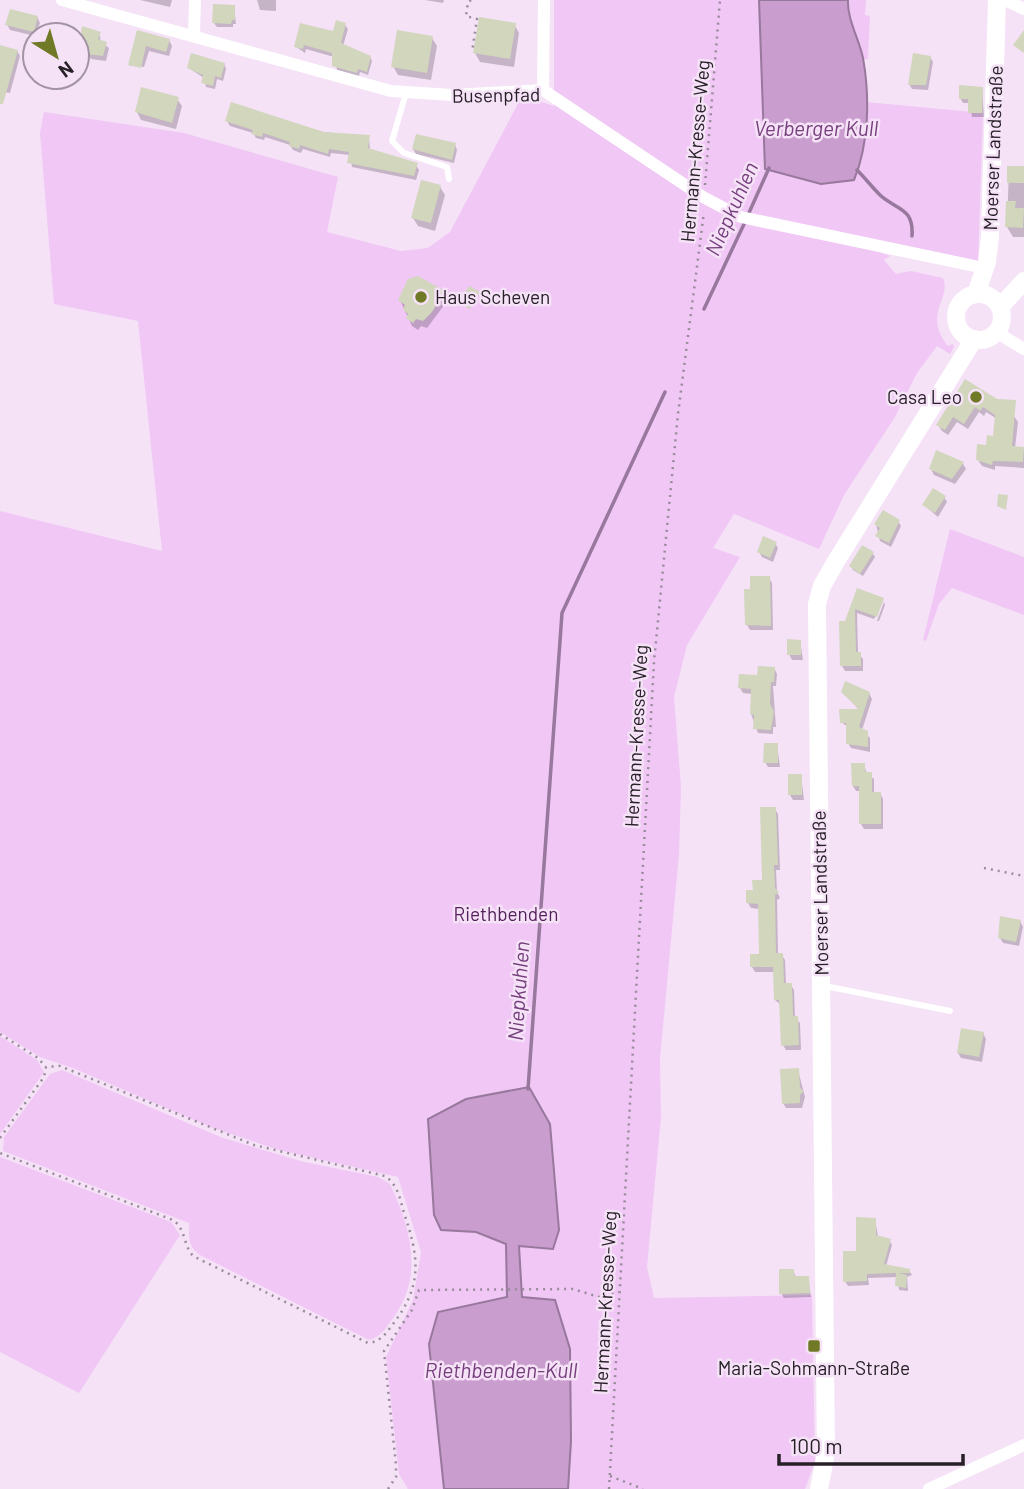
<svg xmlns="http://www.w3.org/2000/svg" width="1024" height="1489" font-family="Barlow,sans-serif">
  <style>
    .green { fill: #f0c7f5 }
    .water { fill: #c99dce; stroke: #98789c; stroke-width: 2 }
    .shadow { fill: #0003 }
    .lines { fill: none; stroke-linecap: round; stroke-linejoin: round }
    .stream { stroke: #98789c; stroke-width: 3.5 }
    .building { fill: #d1d6bd }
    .path { stroke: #988b9a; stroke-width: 2.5; stroke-dasharray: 2 5; stroke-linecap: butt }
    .lane { stroke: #fff; stroke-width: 6 }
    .street { stroke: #fff; stroke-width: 12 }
    .secondary { stroke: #fff; stroke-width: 18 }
    .poi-dot { fill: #707a26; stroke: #f5e2f7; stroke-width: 2.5 }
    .labels { text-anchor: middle; stroke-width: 5; stroke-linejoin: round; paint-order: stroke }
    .street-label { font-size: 19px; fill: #272027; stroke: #f5e2f7 }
    .poi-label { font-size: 19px; fill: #272027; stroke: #f5e2f7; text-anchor: start }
    .park-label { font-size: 19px; fill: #531e5a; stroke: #f5e2f7 }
    .water-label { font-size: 21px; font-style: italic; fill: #753e7c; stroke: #f5e2f7 }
  </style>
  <rect width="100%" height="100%" fill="#f5e2f7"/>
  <!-- green -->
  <path class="green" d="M554,0H866L865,15L870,16L868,59H864L866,102L983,113L978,263L873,250L890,256L884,260L896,274L911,271L943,278C952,298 922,314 948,346L953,344L954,347L950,354L937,346L917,373L895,417L844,495L819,549L734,514L713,548L740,557L687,645L674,697L681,787L679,854L660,1059L661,1117L647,1267L654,1298L812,1295L815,1462L805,1489H408L399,1474L386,1357L413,1300L421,1252L398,1177L279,1150L213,1128L73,1068L40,1057L0,1032V511L162,551L138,321L54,304L40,133L44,112L184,133L338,177L327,232L401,251L428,248L450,232L522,96L554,106Z
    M950,529L1024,557V615L952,588L939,604L926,641L923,640Z
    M0,1036L37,1060L44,1072L0,1134Z
    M62,1070L223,1138L300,1161L378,1177L390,1184C411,1228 424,1277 393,1318C386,1328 381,1337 369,1340L200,1255C188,1247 189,1238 189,1223L3,1151L4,1137L50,1074Z
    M0,1157L171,1222L180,1235L79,1393L0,1352Z"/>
  <!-- water -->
  <path class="water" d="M759,0H848C847,19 859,39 863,58C870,97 869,144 854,180L821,184L765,169Z
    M529,1087L550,1124L559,1230L553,1249L519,1246L522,1297L555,1300L570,1349L571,1441L568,1489H444L429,1344L438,1312L507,1297L506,1244L476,1232L441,1230L434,1215L428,1119L466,1099Z"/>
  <!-- shadow -->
  <path class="shadow" d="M140,0H172L170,7Z
    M257,0H276V11L260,10Z
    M425,0H444L443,3Z
    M234,6L236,24H233V27H217L214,23Z
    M37,17L40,23L35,36L10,30L7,24Z
    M514,24L519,33L514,67L480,62L475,53Z
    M345,25L348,29L343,46L370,57L372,61L368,75L360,72L359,76L337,70L334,57L306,49L305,53L295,46L334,33Z
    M138,32L169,40L172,46L169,56L149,51L144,67L131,64V67L130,65Z
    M99,33L101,42L109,48L106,61L91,59L81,46Z
    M432,38L437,46L431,80L398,75L393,66Z
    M0,47L17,51L20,56L10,93L0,91Z
    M930,57L933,62L928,90L912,89L909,84Z
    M224,64L226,69L223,81L217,79L215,89L206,87L204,78L189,68Z
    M982,89L984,117H972L970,103H963L960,98Z
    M177,99L182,106L176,129L141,120L137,112Z
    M227,121L369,137L370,151L416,165L419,170L416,180L352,167L350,155L331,153L330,157L303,149L301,153L293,150L290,145L265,137L264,140L256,138L253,133L230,126Z
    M455,145L457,150L454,163L416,154L413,149Z
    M1009,168H1024V237H1013L1007,227Z
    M440,187L445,195L435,231L418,226L413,218Z
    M443,293L448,300L427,328L421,326L418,330L412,326L400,300Z
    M965,381L1014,416L1018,422L1015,448L1024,450V468L995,466V470L982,466L978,460L995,438L997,419L986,412L984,416L979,412L968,429L957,422L948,435L942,431L938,425Z
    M937,453L963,464L966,469L955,484L934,475L931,469Z
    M944,497L947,502L938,517L924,505Z
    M898,521L901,526L891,547L880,541L876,524Z
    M775,543L778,548L773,562L762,557L759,552Z
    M873,554L875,557L863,576L853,570L851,566Z
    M769,578L772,583L773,630H750L747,625L752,590Z
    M858,591L883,601L874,619L857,613L858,653L863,659V671H845L842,666L846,623Z
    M884,602L885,605L879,621H877Z
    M800,641L803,660H792L789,654Z
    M774,668L777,674L776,686H773L776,727H773V734L758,733L751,714L752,694L743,693L740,688Z
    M843,692L869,693L872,699L862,730L870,738V752L851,748L848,743V727L841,722L860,711Z
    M777,745L780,767H768L765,762Z
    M864,765L867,774L874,779V793H880L883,799V829H864L861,824V791H856L853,786Z
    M801,776L804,800H793L790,795Z
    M775,809L778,814L780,870H776L777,892L780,898L777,900L778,955H782L785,960L786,985H791L794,990L795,1018L800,1023L801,1050H786L783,1045L781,1005L775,1000V972H755L752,967L761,955L759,909L751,908L748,903L764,882Z
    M1020,921L1023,927L1019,946L1003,943L1000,938Z
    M983,1033L986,1039L982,1062L961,1058L958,1053Z
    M798,1070L805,1097L802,1108H786L783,1103Z
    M875,1219L878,1237L889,1240L892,1245L886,1266L909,1270L912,1275L907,1277L908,1291L899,1290L898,1277L868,1278L869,1285L848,1286L845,1281Z
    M793,1270L796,1278L808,1277L811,1297L784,1298L781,1293Z"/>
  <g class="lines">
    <!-- stream -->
    <path class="stream" d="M857,170C865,178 872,187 880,195C896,210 914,207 912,236
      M748,215L769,168
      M704,309L745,222
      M528,1089L562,613L665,392"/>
  </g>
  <!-- building -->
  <path class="building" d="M213,4L235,5V20H232L231,24L212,23Z
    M10,9L38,16L34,32L5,25Z
    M479,17L516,23L510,59L473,53Z
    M336,20L346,23L341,43L371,56L367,72L358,69L357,73L332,66V53L304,45L303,49L294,47L300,23L333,31Z
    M82,26L101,32L98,39L107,42L103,56L86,54L87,49L79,47Z
    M137,30L170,39L166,52L146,46L141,68L128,65Z
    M397,30L433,36L427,73L391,67Z
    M1024,30V53L1013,45Z
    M0,45L18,50L3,104H0Z
    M191,53L225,63L221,78L215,76L213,86L201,83L203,75L187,68Z
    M913,53L931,56L926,85H908Z
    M959,85L983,87L982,113H968V99H959Z
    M141,87L179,97L172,123L135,112Z
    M231,102L324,132L370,135L368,148L418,163L414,176L347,163L349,152L329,149L328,154L300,145L299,149L289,146L290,142L263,133L262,137L251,134L253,130L225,121Z
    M416,134L456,143L452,160L412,149Z
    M1007,166H1024V183H1007Z
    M421,180L441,185L431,223L411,218Z
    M1006,201H1016L1015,208H1024L1023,228L1005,227Z
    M418,276L445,291L432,312L423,321L416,319L413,323L406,318L408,314L403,309L405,305L398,300L408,279Z
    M469,286L480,292L470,309L459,303Z
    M965,379L997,399L1016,400L1012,446L1024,447L1023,462L993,461L992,465L976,460L977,444L986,445L987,435L993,436L995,415L983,407L980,411L975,407L964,424L953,417L945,430L936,425Z
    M936,450L964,462L952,479L929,469Z
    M933,488L946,496L935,513L922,505Z
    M998,494L1008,495L1006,510L997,506Z
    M883,510L900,520L889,543L875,536L880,528L874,524Z
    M763,536L777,542L770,558L757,552Z
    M862,545L874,552L860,574L849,566Z
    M750,576H770L771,626L745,625L744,589H750Z
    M857,588L884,598L877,617L855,609L856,652H861V666H840L839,621H845Z
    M787,639L801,640V655H787Z
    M758,666L775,667L774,682H771L770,704L774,711L771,730L753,729L754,715L750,714L751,689L738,688L739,674L757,675Z
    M845,681L870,692L859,727L868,731V747L846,744V723H840L839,709H859L841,692Z
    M764,743H778V763H763Z
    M851,763H865V772H872V792H881V824H859V786H852Z
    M788,774H802V795H788Z
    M760,807H776L778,865H774L775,888L779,892L775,895L776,953H783L784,983H792L793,1016H798L799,1045L781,1046L779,1000H774L773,967H750V954H759L758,904L746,903V890H753L752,880H762Z
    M1000,916L1021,920L1016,942L998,938Z
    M961,1028L984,1032L979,1057L957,1053Z
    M799,1068L800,1088L804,1091L800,1095V1103L782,1104L780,1069Z
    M856,1217L876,1218V1235L891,1239L884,1264L910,1269V1273H898L907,1275L906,1288L895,1286L896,1273L867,1274V1281L843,1282V1251H856Z
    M779,1269H794V1276H809L810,1293L779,1294Z"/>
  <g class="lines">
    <!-- path -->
    <path class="path" d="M471,0L468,2L466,16L477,19L472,52
      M705,185L720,0
      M984,868L1024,876
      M0,1034L38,1058L45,1066
      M0,1138L44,1077L46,1067L60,1066L254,1145L385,1176C398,1185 400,1199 404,1213C419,1257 423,1285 393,1324C386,1333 381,1342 368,1343L193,1256C183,1245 186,1229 173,1220L0,1153
      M610,1476L643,1489
      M388,1489L396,1477V1465L384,1351L412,1310L419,1290L573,1289L599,1297L619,1292
      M609,1489L654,662L678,414L704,212"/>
    <!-- lane -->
    <path class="lane" d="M406,93L392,141L404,153L447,167L449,179
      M825,986L950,1011"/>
    <!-- street -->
    <path class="street" d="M62,0L391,91L452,95L543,90L703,197L741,217L984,268
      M1005,0L1024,9
      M194,35L195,0
      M543,90L544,0
      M996,332L1024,349
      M929,1489L1024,1445"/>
    <!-- secondary -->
    <path class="secondary" d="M976,294L987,262L990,237L997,0
      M956 317a23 23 0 1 1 46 0a23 23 0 1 1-46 0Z
      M1000,307L1024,281
      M819,1489L826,1453L817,604L822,586L835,563L974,339"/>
  </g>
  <!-- markers -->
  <g class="poi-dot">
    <circle cx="421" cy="297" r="7"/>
    <circle cx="976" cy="397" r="7"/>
    <rect x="807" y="1339" width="14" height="14" rx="3.5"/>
  </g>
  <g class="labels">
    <!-- street labels -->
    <g class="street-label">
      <text transform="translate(496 95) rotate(-1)" y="7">Busenpfad</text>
      <text transform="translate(993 148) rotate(-88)" y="7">Moerser Landstraße</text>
      <text transform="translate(695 151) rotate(-85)" y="7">Hermann-Kresse-Weg</text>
      <text transform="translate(636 736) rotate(-87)" y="7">Hermann-Kresse-Weg</text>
      <text transform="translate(820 893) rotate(-91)" y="7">Moerser Landstraße</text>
      <text transform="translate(605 1302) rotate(-87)" y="7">Hermann-Kresse-Weg</text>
    </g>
    <!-- poi labels -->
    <g class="poi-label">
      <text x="435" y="304">Haus Scheven</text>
      <text x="962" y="404" text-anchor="end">Casa Leo</text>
      <text x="814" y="1375" text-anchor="middle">Maria-Sohmann-Straße</text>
    </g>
    <!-- park labels -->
    <g class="park-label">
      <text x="506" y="921">Riethbenden</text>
    </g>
    <!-- water labels -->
    <g class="water-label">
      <text x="816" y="136">Verberger Kull</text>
      <text transform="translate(732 209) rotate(-66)" y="7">Niepkuhlen</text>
      <text transform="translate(519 991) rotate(-86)" y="7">Niepkuhlen</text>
      <text x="501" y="1378">Riethbenden-Kull</text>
    </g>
  </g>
  <!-- north arrow -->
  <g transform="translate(56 56) rotate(143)"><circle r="33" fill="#f5e2f7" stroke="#a394a4" stroke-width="2"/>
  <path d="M0-5L12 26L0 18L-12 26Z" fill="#707a26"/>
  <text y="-10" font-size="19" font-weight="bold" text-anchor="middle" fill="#272027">N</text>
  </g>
  <!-- scale -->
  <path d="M779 1454v10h184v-10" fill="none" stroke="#272027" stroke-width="3.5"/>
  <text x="790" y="1454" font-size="21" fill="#272027" stroke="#f5e2f7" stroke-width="5" paint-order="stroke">100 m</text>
</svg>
